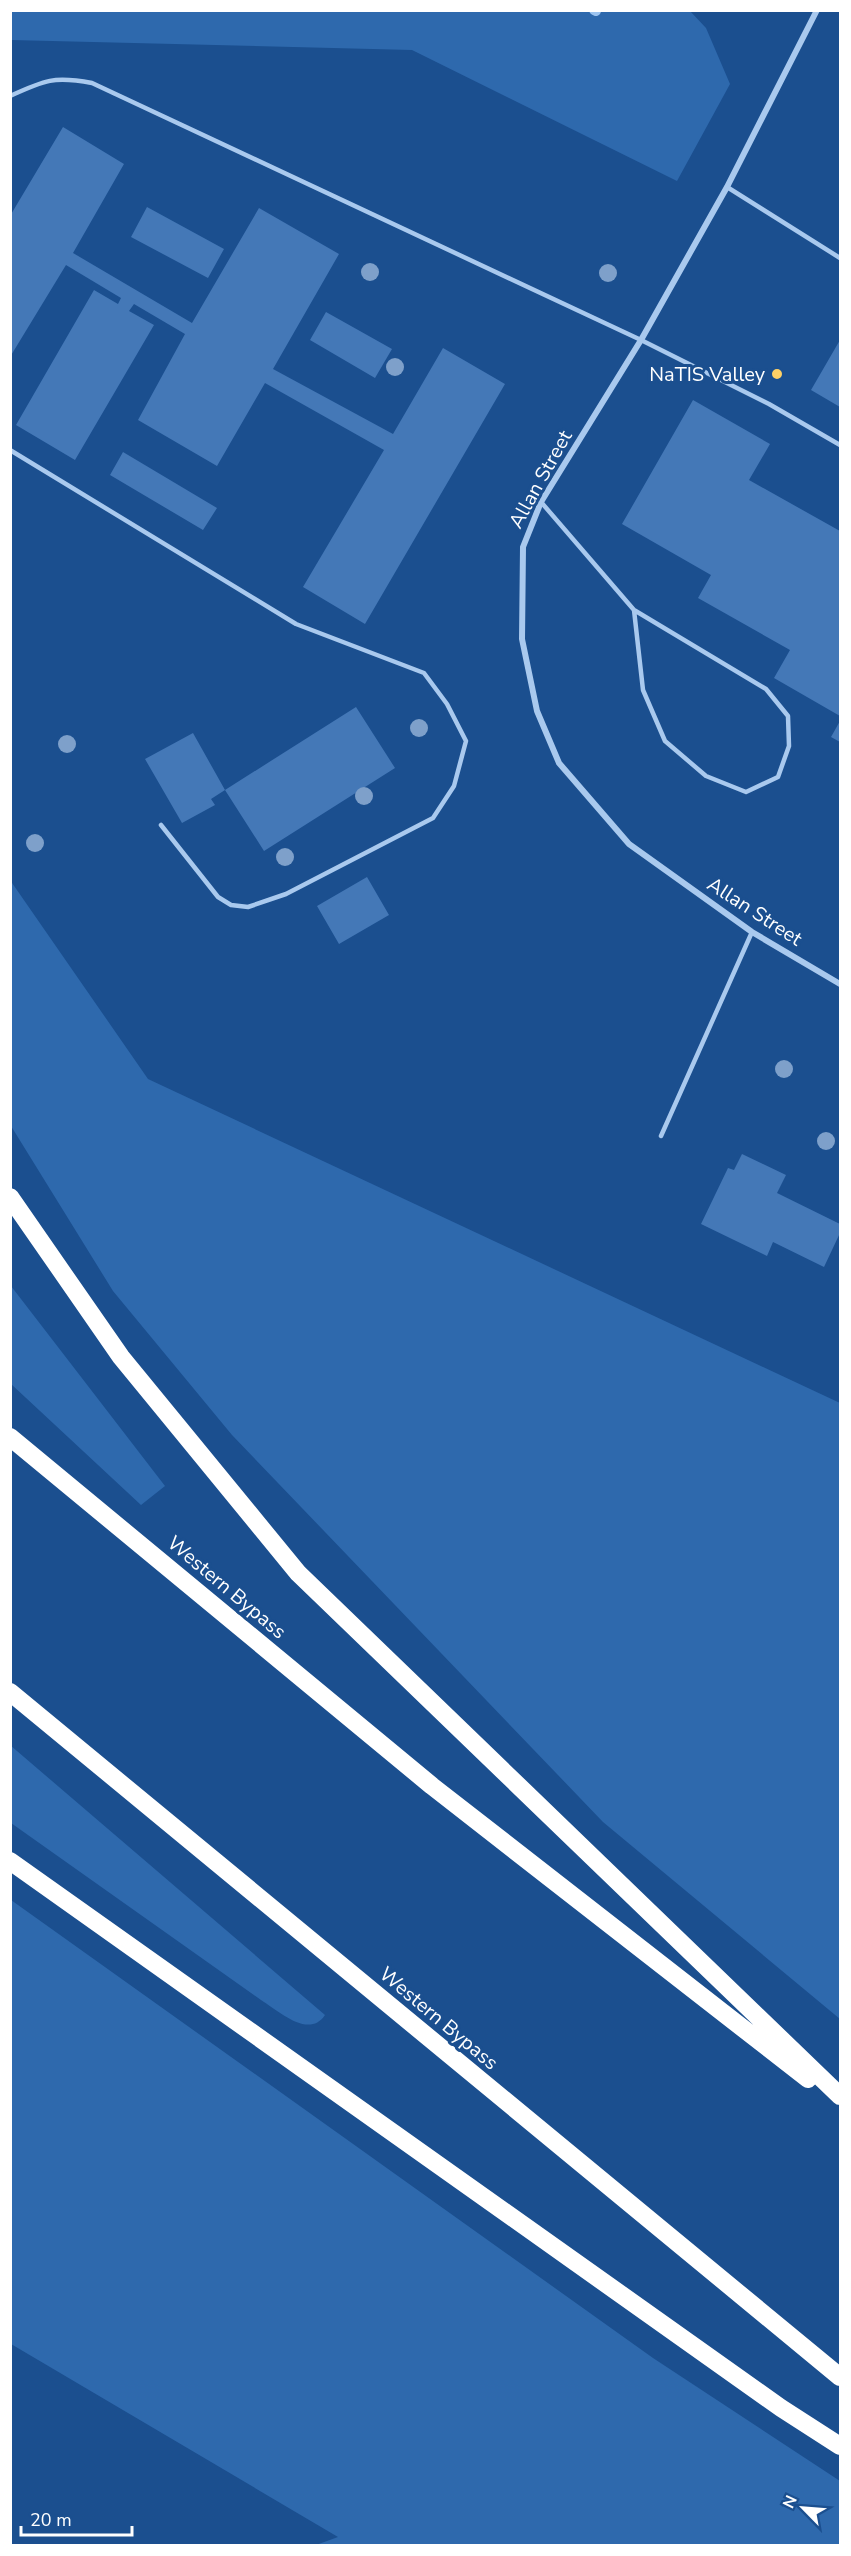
<svg xmlns="http://www.w3.org/2000/svg" width="851" height="2556" font-family="'Nunito Sans',sans-serif">
  <style>
    .green { fill: #2e69ad }
    .lines { fill: none; stroke-linecap: round; stroke-linejoin: round }
    .stream { stroke: #9cc4f0; stroke-width: 10 }
    .building { fill: #4478b7 }
    .service { stroke: #a9c9ee; stroke-width: 4.5 }
    .minor { stroke: #a9c9ee; stroke-width: 6 }
    .motorway { stroke: #fff; stroke-width: 18 }
    .tree { fill: #7ea0ca }
    .poi-dot { fill: #ffd166; stroke: #1b4f8f; stroke-width: 2 }
    .labels { text-anchor: middle; stroke-width: 6; stroke-linejoin: round; paint-order: stroke }
    .poi-label { font-size: 20px; fill: #fff; stroke: #1b4f8f; text-anchor: end }
    .street-label { font-size: 20px; fill: #fff; stroke: #1b4f8f }
  </style>
  <rect width="100%" height="100%" fill="#1b4f8f"/>
  <!-- green -->
  <path class="green" d="M11,10L690,11L706,28L730,84L677,181L412,50L11,40Z
    M10,880L148,1079L840,1403V2019L603,1822L232,1435L113,1291L11,1126Z
    M11,1286L165,1486L141,1505L11,1384Z
    M10,1745L325,2015C309,2039 280,2012 261,2000L11,1823Z
    M11,1900L653,2358L840,2481V2545H316L338,2537L11,2344Z"/>
  <g class="lines">
    <!-- stream -->
    <path class="stream" d="M594,10L596,11"/>
  </g>
  <!-- building -->
  <path class="building" d="M63,127L124,164L73,253L192,323L259,208L339,254L273,369L393,434L443,348L505,384L365,624L303,587L384,450L265,383L217,466L138,420L185,334L134,304L129,311L154,325L75,460L16,425L94,290L118,304L121,298L66,265L10,357V216Z
    M147,207L224,249L208,278L131,237Z
    M326,312L392,349L375,378L310,340Z
    M840,340V407L811,390Z
    M693,400L770,444L749,480L840,531V716L774,678L790,650L698,598L711,575L622,524Z
    M123,452L217,508L203,530L110,475Z
    M356,707L395,768L264,851L225,790Z
    M840,721V742L831,737Z
    M193,733L225,790L211,799L215,805L182,823L145,759Z
    M367,877L389,915L339,944L317,906Z
    M742,1154L786,1175L777,1193L840,1224V1233L824,1267L773,1242L767,1256L701,1224L728,1168L734,1170Z"/>
  <g class="lines">
    <!-- service -->
    <path class="service" d="M10,96C45,80 54,76 92,83L641,340L769,404L840,445
      M727,187L840,258
      M10,450L296,624L424,673L447,704L466,741L454,786L433,818L286,894L248,907L231,905L218,897L161,825
      M541,502L634,610L766,689L788,716L789,746L778,777L746,792L706,776L665,741L643,690L634,610
      M661,1136L752,932"/>
    <!-- minor -->
    <path class="minor" d="M817,10L727,187L641,340L541,502L523,547L522,639L537,711L559,763L629,844L752,932L840,984"/>
    <!-- motorway -->
    <path class="motorway" d="M10,1197L121,1357L298,1573L840,2096
      M10,1437L432,1786L808,2079
      M10,1692L840,2377
      M10,1861L781,2408L840,2446"/>
  </g>
  <!-- trees -->
  <g class="tree">
    <circle cx="370" cy="272" r="9"/>
    <circle cx="608" cy="273" r="9"/>
    <circle cx="395" cy="367" r="9"/>
    <circle cx="419" cy="728" r="9"/>
    <circle cx="67" cy="744" r="9"/>
    <circle cx="364" cy="796" r="9"/>
    <circle cx="35" cy="843" r="9"/>
    <circle cx="285" cy="857" r="9"/>
    <circle cx="784" cy="1069" r="9"/>
    <circle cx="826" cy="1141" r="9"/>
  </g>
  <!-- markers -->
  <circle class="poi-dot" cx="777" cy="374" r="6"/>
  <g class="labels">
    <!-- poi labels -->
    <g class="poi-label">
      <text x="765" y="381">NaTIS Valley</text>
    </g>
    <!-- street labels -->
    <g class="street-label">
      <text transform="translate(540 479) rotate(-61)" y="7">Allan Street</text>
      <text transform="translate(755 911) rotate(33)" y="7">Allan Street</text>
      <text transform="translate(227 1587) rotate(40)" y="7">Western Bypass</text>
      <text transform="translate(439 2018) rotate(40)" y="7">Western Bypass</text>
    </g>
  </g>
  <!-- border -->
  <rect width="851" height="2556" fill="none" stroke="#ffffff" stroke-width="24"/>
  <!-- north arrow -->
  <g transform="translate(803 2508) rotate(295)" stroke="#1b4f8f" stroke-width="4.5" paint-order="stroke">
  <path d="M0-4.5L10 22L0 15L-10 22Z" fill="#ffffff"/>
  <text y="-9" font-size="16" font-weight="bold" text-anchor="middle" fill="#ffffff">N</text>
  </g>
  <!-- scale -->
  <path d="M21 2526v9h111v-9" fill="none" stroke="#ffffff" stroke-width="3"/>
  <text x="30" y="2526" font-size="18" fill="#ffffff" stroke="#1b4f8f" stroke-width="4.5" paint-order="stroke">20 m</text>
</svg>
